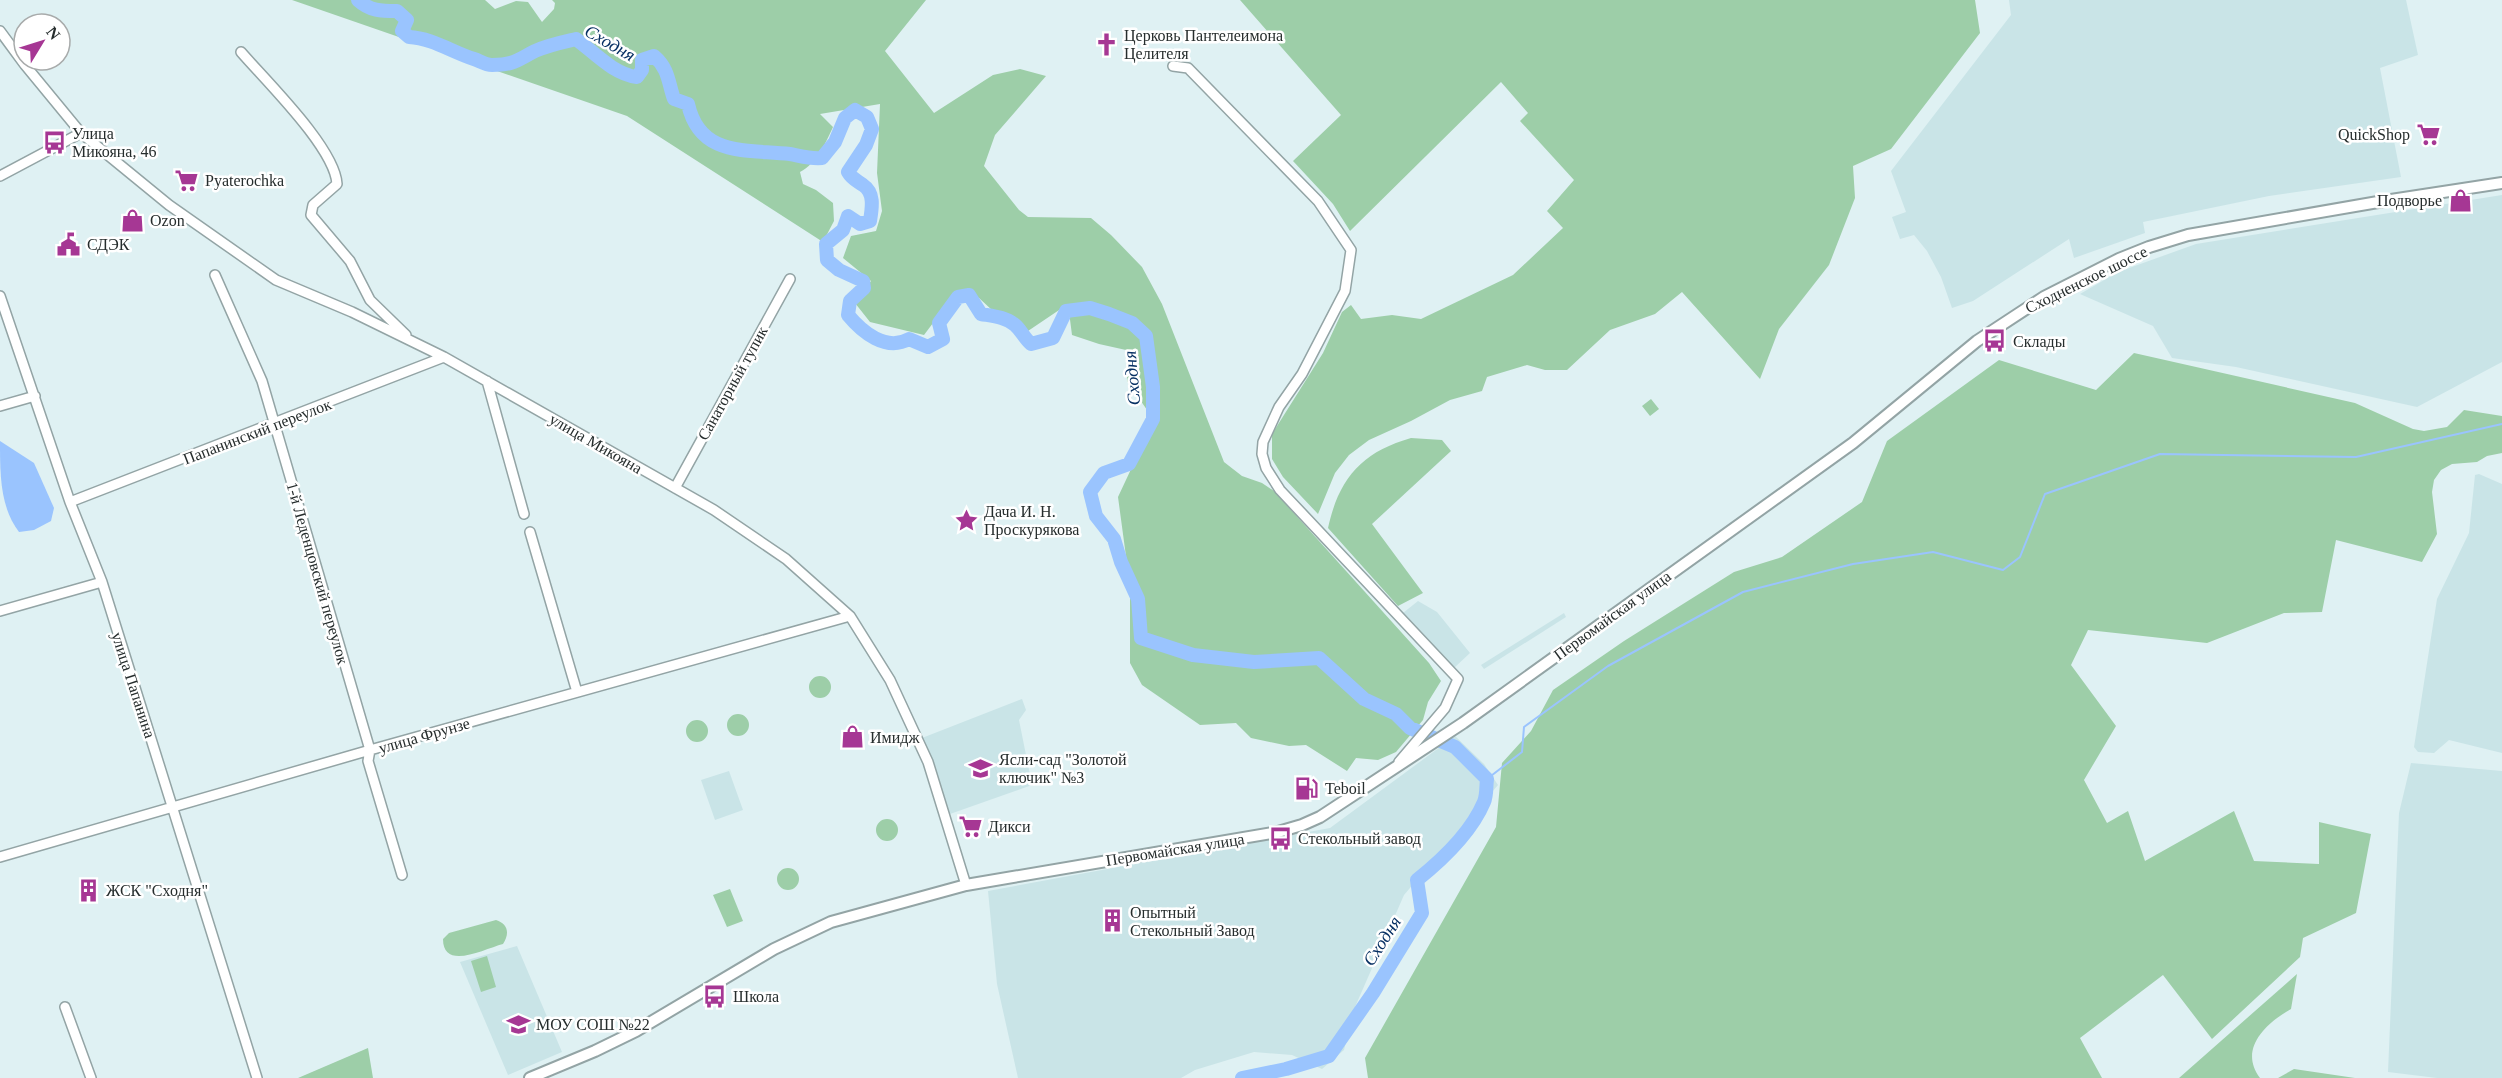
<svg xmlns="http://www.w3.org/2000/svg" width="2502" height="1078" font-family="'Times New Roman',serif">
  <style>
    .built { fill: #c9e4e7 }
    .green { fill: #9dcea8 }
    .water { fill: #9ac4fe }
    .lines { fill: none; stroke-linecap: round; stroke-linejoin: round }
    .stream { stroke: #9ac4fe; stroke-width: 2 }
    .river { stroke: #9ac4fe; stroke-width: 14 }
    .minor-casing { stroke: #93a4a5; stroke-width: 12 }
    .major-casing { stroke: #93a4a5; stroke-width: 14 }
    .minor { stroke: #fff; stroke-width: 9 }
    .major { stroke: #fff; stroke-width: 10 }
    .labels { text-anchor: middle; stroke-width: 5; stroke-linejoin: round; paint-order: stroke }
    .poi-label { font-size: 16px; fill: #262d2d; stroke: #fff; text-anchor: start }
    .street-label { font-size: 16px; fill: #262d2d; stroke: #fff }
    .water-label { font-size: 18px; font-style: italic; fill: #073063; stroke: #fff }
  </style>
  <rect width="100%" height="100%" fill="#dff1f3"/>
  <!-- built -->
  <path class="built" d="M2009,0H2406L2418,55L2380,68L2401,177L2269,196L2143,222L2145,233L2074,258L2069,239L1973,301L1952,308L1941,277L1927,251L1914,235L1900,239L1892,217L1906,212L1891,171L2011,15Z
    M2502,195V362L2417,407L2236,367L2172,358L2153,326L2080,294L2118,272L2196,244Z
    M2479,474L2502,484V753L2449,740L2434,753L2418,752L2414,747L2437,599L2469,533L2475,475Z
    M1418,601L1437,612L1470,653L1454,668L1403,613Z
    M1564,613L1566,617L1484,669L1481,665Z
    M1022,699L1026,710L1019,720L1032,785L950,814L922,738Z
    M1455,736L1484,764L1498,785L1404,895L1355,1007L1344,1050L1322,1069L1292,1055L1254,1052L1195,1070L1181,1078H1018L997,984L988,891L1330,828Z
    M2411,763L2502,771V1078H2437L2388,1072L2399,813Z
    M729,771L743,810L715,820L701,780Z
    M517,946L562,1052L508,1075L460,962Z"/>
  <!-- green -->
  <path class="green" d="M292,0H485L495,9L516,1L528,2L542,22L554,9L555,3L552,0H926L885,51L934,113L993,75L1020,69L1046,76L995,135L984,166L1019,210L1028,217L1091,218L1111,235L1142,267L1162,304L1224,462L1242,476L1262,483L1274,491L1429,663L1441,681L1428,702L1423,720L1396,752L1378,760L1356,758L1347,771L1306,745L1289,746L1251,738L1236,723L1200,725L1142,685L1130,663V586L1118,497L1154,420L1127,381L1126,350L1099,344L1072,335L1068,304L1028,331L1015,318L993,311L979,298L964,294L954,295L924,335L870,322L855,303L871,281L843,258L851,236L876,231L882,211L877,173L880,104L820,114L833,127C825,144 817,163 800,172L803,184L816,190L833,203L834,221L823,242L627,116Z
    M1240,0H1975L1980,33L1891,149L1853,166L1855,198L1829,265L1779,329L1760,379L1682,292L1655,314L1610,330L1567,370H1545L1527,365L1487,377L1482,391L1450,400L1411,421L1369,440L1349,455L1335,473L1318,514L1283,477L1272,459V434L1323,353L1342,312L1351,305L1361,319L1392,315L1421,319L1513,275L1563,228L1547,211L1574,180L1520,121L1528,113L1501,82L1350,231L1333,204L1293,161L1341,115Z
    M2134,353L2355,403L2413,429L2424,431L2447,427L2464,410L2502,416V453L2487,456L2477,462L2452,464L2441,470L2434,480L2432,492L2437,534L2422,562L2336,540L2322,612L2284,613L2207,643L2088,630L2071,665L2116,726L2084,780L2107,823L2128,811L2145,861L2234,811L2254,861L2319,864V822L2371,834L2356,913L2303,938L2300,957L2212,1039L2163,975L2080,1038L2102,1078H1368L1365,1058L1496,827L1502,763L1531,731L1553,690L1624,641L1734,572L1782,557L1862,502L1887,441L1999,360L2096,390Z
    M1651,399L1659,409L1650,416L1642,406Z
    M1411,438L1442,440L1451,451L1372,524L1423,593L1398,606L1328,528C1339,478 1362,452 1411,438Z
    M809 687a11 11 0 1 1 22 0a11 11 0 1 1-22 0Z
    M727 725a11 11 0 1 1 22 0a11 11 0 1 1-22 0Z
    M686 731a11 11 0 1 1 22 0a11 11 0 1 1-22 0Z
    M876 830a11 11 0 1 1 22 0a11 11 0 1 1-22 0Z
    M777 879a11 11 0 1 1 22 0a11 11 0 1 1-22 0Z
    M730,889L743,921L727,927L713,895Z
    M496,920C508,924 510,933 503,944C484,949 443,971 443,939L449,933Z
    M487,956L496,987L481,992L471,961Z
    M2297,974L2291,1009C2266,1023 2238,1049 2260,1078H2179Z
    M368,1048L373,1078H298Z
    M2294,1069L2355,1078H2278Z"/>
  <!-- water -->
  <path class="water" d="M0,441L34,463L54,508L51,521L34,530L19,532C0,507 0,475 0,441Z"/>
  <g class="lines">
    <!-- stream -->
    <path class="stream" d="M1487,779L1522,752L1524,727L1608,666L1743,592L1853,564L1933,552L2003,570L2020,557L2045,494L2160,454L2356,457L2502,424"/>
    <!-- river -->
    <path class="river" d="M358,0C370,11 381,11 397,11L407,20L402,31L409,37C432,38 452,52 474,59C480,61 485,65 492,65C514,65 517,60 535,51C548,45 563,42 576,39C594,52 613,74 637,77L642,70V60L654,56C669,69 668,82 674,99L688,104C700,158 748,149 790,154C801,156 809,159 822,158L835,142L845,118L855,110L867,117L872,129L866,145L848,172C852,179 856,180 863,185C875,193 872,208 870,221L860,224L848,216L843,230L826,244L827,260L839,270L863,281L864,288L850,301L848,315C862,332 886,352 909,339L928,347L943,339L939,323L958,297L969,295L981,314C992,316 1006,317 1015,325C1021,330 1024,338 1031,344L1053,338L1066,311L1090,308L1109,314L1132,323L1146,336L1153,387V419L1129,464L1104,473L1090,492L1096,516L1114,539L1121,562L1138,599L1141,638L1193,655L1254,662L1319,658L1364,699L1396,714L1410,728L1455,747L1487,779C1486,786 1487,795 1484,802C1471,833 1442,860 1417,880L1422,913L1373,993L1329,1056L1286,1069L1242,1078"/>
    <defs>
      <path id="minor" d="M0,31L25,65L81,133
        M241,52C266,81 335,148 337,184L313,205L311,215L350,261L370,300L406,335
        M1173,66L1188,68L1318,201L1351,250L1345,291L1302,374L1279,407L1263,442L1262,454L1266,468L1280,490L1458,679L1445,708L1399,762
        M0,176L81,133L169,205L276,280L352,312L444,357L714,510L786,559L850,616L890,680L928,762L966,885
        M215,275L262,381L370,750L368,761L402,875
        M0,296L70,502L102,582L257,1078
        M487,381L524,514
        M0,406L35,396
        M675,488L790,279
        M70,502L444,357
        M530,532L577,692
        M0,611L102,582
        M0,857L370,750L850,616
        M65,1007L91,1078"/>
      <path id="major" d="M530,1078L595,1051L636,1031L774,949L831,922L966,885L1278,832L1302,825L1320,817L1463,723L1853,443L1977,341L2044,297L2119,259L2149,247L2188,235L2378,202L2502,183"/>
    </defs>
    <!-- minor casing -->
    <use href="#minor" class="minor-casing"/>
    <!-- major casing -->
    <use href="#major" class="major-casing"/>
    <!-- minor -->
    <use href="#minor" class="minor"/>
    <!-- major -->
    <use href="#major" class="major"/>
  </g>
  <!-- icons -->
  <defs>
    <symbol id="church-bare" viewBox="-9 -9 18 18"><path d="M-1.2-6h2.4v3.5h3.3v2.4h-3.3V6h-2.4V-.1h-3.3v-2.4h3.3Z" fill="#a63794" stroke="#fff" stroke-width="2.5" paint-order="stroke"/></symbol>
    <symbol id="supermarket-bare" viewBox="-9 -9 18 18"><path d="M-6-5.5h2.5l.6 2H6L4.5 2H-2.5L-4.4-4H-6ZM-1.5 3.2a1.3 1.3 0 1 0 .1 0ZM3 3.2a1.3 1.3 0 1 0 .1 0Z" fill="#a63794" stroke="#fff" stroke-width="2.5" paint-order="stroke"/></symbol>
    <symbol id="bus-bare" viewBox="-9 -9 18 18"><path d="M-5-6H5V4H4V6H2V4H-2V6H-4V4H-5ZM-3.5-4V0h7V-4ZM-3.5 1.2v1.5H-2V1.2ZM2 1.2v1.5H3.5V1.2Z" fill="#a63794" stroke="#fff" stroke-width="2.5" paint-order="stroke"/></symbol>
    <symbol id="shop-bare" viewBox="-9 -9 18 18"><path d="M-5-2.5h2.3a2.7 3.5 0 0 1 5.4 0H5L5.5 6h-11ZM-1.5-2.5h3a1.5 2.3 0 0 0-3 0Z" fill="#a63794" stroke="#fff" stroke-width="2.5" paint-order="stroke"/></symbol>
    <symbol id="civic-bare" viewBox="-9 -9 18 18"><path d="M-.6-6.5H3V-4.5H.6V-3L4-1V1h2V6H-6V1h2V-1L-.6-3ZM-1.2 2.5V6h2.4V2.5Z" fill="#a63794" stroke="#fff" stroke-width="2.5" paint-order="stroke"/></symbol>
    <symbol id="sight-bare" viewBox="-9 -9 18 18"><path d="M0-6L1.8-2.2L6-1.7L2.9 1.2L3.7 5.4L0 3.3L-3.7 5.4L-2.9 1.2L-6-1.7L-1.8-2.2Z" fill="#a63794" stroke="#fff" stroke-width="2.5" paint-order="stroke"/></symbol>
    <symbol id="school-bare" viewBox="-9 -9 18 18"><path d="M0-5L7-2L0 1L-7-2ZM-4 1L0 2.5L4 1V4Q0 6-4 4Z" fill="#a63794" stroke="#fff" stroke-width="2.5" paint-order="stroke"/></symbol>
    <symbol id="fuel-bare" viewBox="-9 -9 18 18"><path d="M-5.5-6h7V0h2V4h1.3V-2.5L3-4.5l.8-.8L6-3V5H2.5V1h-1V6h-7ZM-4.2-4.7v3.2H.2V-4.7Z" fill="#a63794" stroke="#fff" stroke-width="2.5" paint-order="stroke"/></symbol>
    <symbol id="building-bare" viewBox="-9 -9 18 18"><path d="M-4-6H4V6H1V3H-1V6H-4ZM-2.5-4.3h1.7v1.8h-1.7ZM.8-4.3h1.7v1.8H.8ZM-2.5-1h1.7V.8h-1.7ZM.8-1h1.7V.8H.8Z" fill="#a63794" stroke="#fff" stroke-width="2.5" paint-order="stroke"/></symbol>
  </defs>
  <g fill-rule="evenodd">
    <use href="#church-bare" x="1090" y="28" width="33" height="33"/>
    <use href="#supermarket-bare" x="2412" y="118" width="33" height="33"/>
    <use href="#bus-bare" x="38" y="126" width="33" height="33"/>
    <use href="#supermarket-bare" x="170" y="164" width="33" height="33"/>
    <use href="#shop-bare" x="2444" y="184" width="33" height="33"/>
    <use href="#shop-bare" x="116" y="204" width="33" height="33"/>
    <use href="#civic-bare" x="52" y="228" width="33" height="33"/>
    <use href="#bus-bare" x="1978" y="324" width="33" height="33"/>
    <use href="#sight-bare" x="950" y="504" width="33" height="33"/>
    <use href="#shop-bare" x="836" y="720" width="33" height="33"/>
    <use href="#school-bare" x="964" y="752" width="33" height="33"/>
    <use href="#fuel-bare" x="1290" y="772" width="33" height="33"/>
    <use href="#supermarket-bare" x="954" y="810" width="33" height="33"/>
    <use href="#bus-bare" x="1264" y="822" width="33" height="33"/>
    <use href="#building-bare" x="72" y="874" width="33" height="33"/>
    <use href="#building-bare" x="1096" y="904" width="33" height="33"/>
    <use href="#bus-bare" x="698" y="980" width="33" height="33"/>
    <use href="#school-bare" x="502" y="1008" width="33" height="33"/>
  </g>
  <g class="labels">
    <!-- poi labels -->
    <g class="poi-label">
      <text x="1124" y="41">Церковь Пантелеимона<tspan x="1124" dy="18">Целителя</tspan></text>
      <text x="72" y="139">Улица<tspan x="72" dy="18">Микояна, 46</tspan></text>
      <text x="2410" y="140" text-anchor="end">QuickShop</text>
      <text x="205" y="186">Pyaterochka</text>
      <text x="2442" y="206" text-anchor="end">Подворье</text>
      <text x="150" y="226">Ozon</text>
      <text x="87" y="250">СДЭК</text>
      <text x="2013" y="347">Склады</text>
      <text x="984" y="517">Дача И. Н.<tspan x="984" dy="18">Проскурякова</tspan></text>
      <text x="870" y="743">Имидж</text>
      <text x="999" y="765">Ясли-сад "Золотой<tspan x="999" dy="18">ключик" №3</tspan></text>
      <text x="1325" y="794">Teboil</text>
      <text x="988" y="832">Дикси</text>
      <text x="1298" y="844">Стекольный завод</text>
      <text x="106" y="896">ЖСК "Сходня"</text>
      <text x="1130" y="918">Опытный<tspan x="1130" dy="18">Стекольный Завод</tspan></text>
      <text x="733" y="1002">Школа</text>
      <text x="536" y="1030">МОУ СОШ №22</text>
    </g>
    <!-- street labels -->
    <g class="street-label">
      <text transform="translate(2086 279) rotate(-26)" y="6">Сходненское шоссе</text>
      <text transform="translate(732 383) rotate(-61)" y="6">Санаторный тупик</text>
      <text transform="translate(257 431) rotate(-21)" y="6">Папанинский переулок</text>
      <text transform="translate(596 443) rotate(30)" y="6">улица Микояна</text>
      <text transform="translate(318 573) rotate(74)" y="6">1-й Леденцовский переулок</text>
      <text transform="translate(1612 615) rotate(-36)" y="6">Первомайская улица</text>
      <text transform="translate(134 685) rotate(72)" y="6">улица Папанина</text>
      <text transform="translate(424 735) rotate(-16)" y="6">улица Фрунзе</text>
      <text transform="translate(1175 849) rotate(-9)" y="6">Первомайская улица</text>
    </g>
    <!-- water labels -->
    <g class="water-label">
      <text transform="translate(610 43) rotate(30)" y="6">Сходня</text>
      <text transform="translate(1132 378) rotate(-95)" y="6">Сходня</text>
      <text transform="translate(1382 941) rotate(-57)" y="6">Сходня</text>
    </g>
  </g>
  <!-- north arrow -->
  <g transform="translate(42 42) rotate(52)"><circle r="28" fill="#ffffff" stroke="#a8abab" stroke-width="1.5"/>
  <path d="M0-4.5L10 22L0 15L-10 22Z" fill="#a63794"/>
  <text y="-9" font-size="16" font-weight="bold" text-anchor="middle" fill="#262d2d">N</text>
  </g>
</svg>
